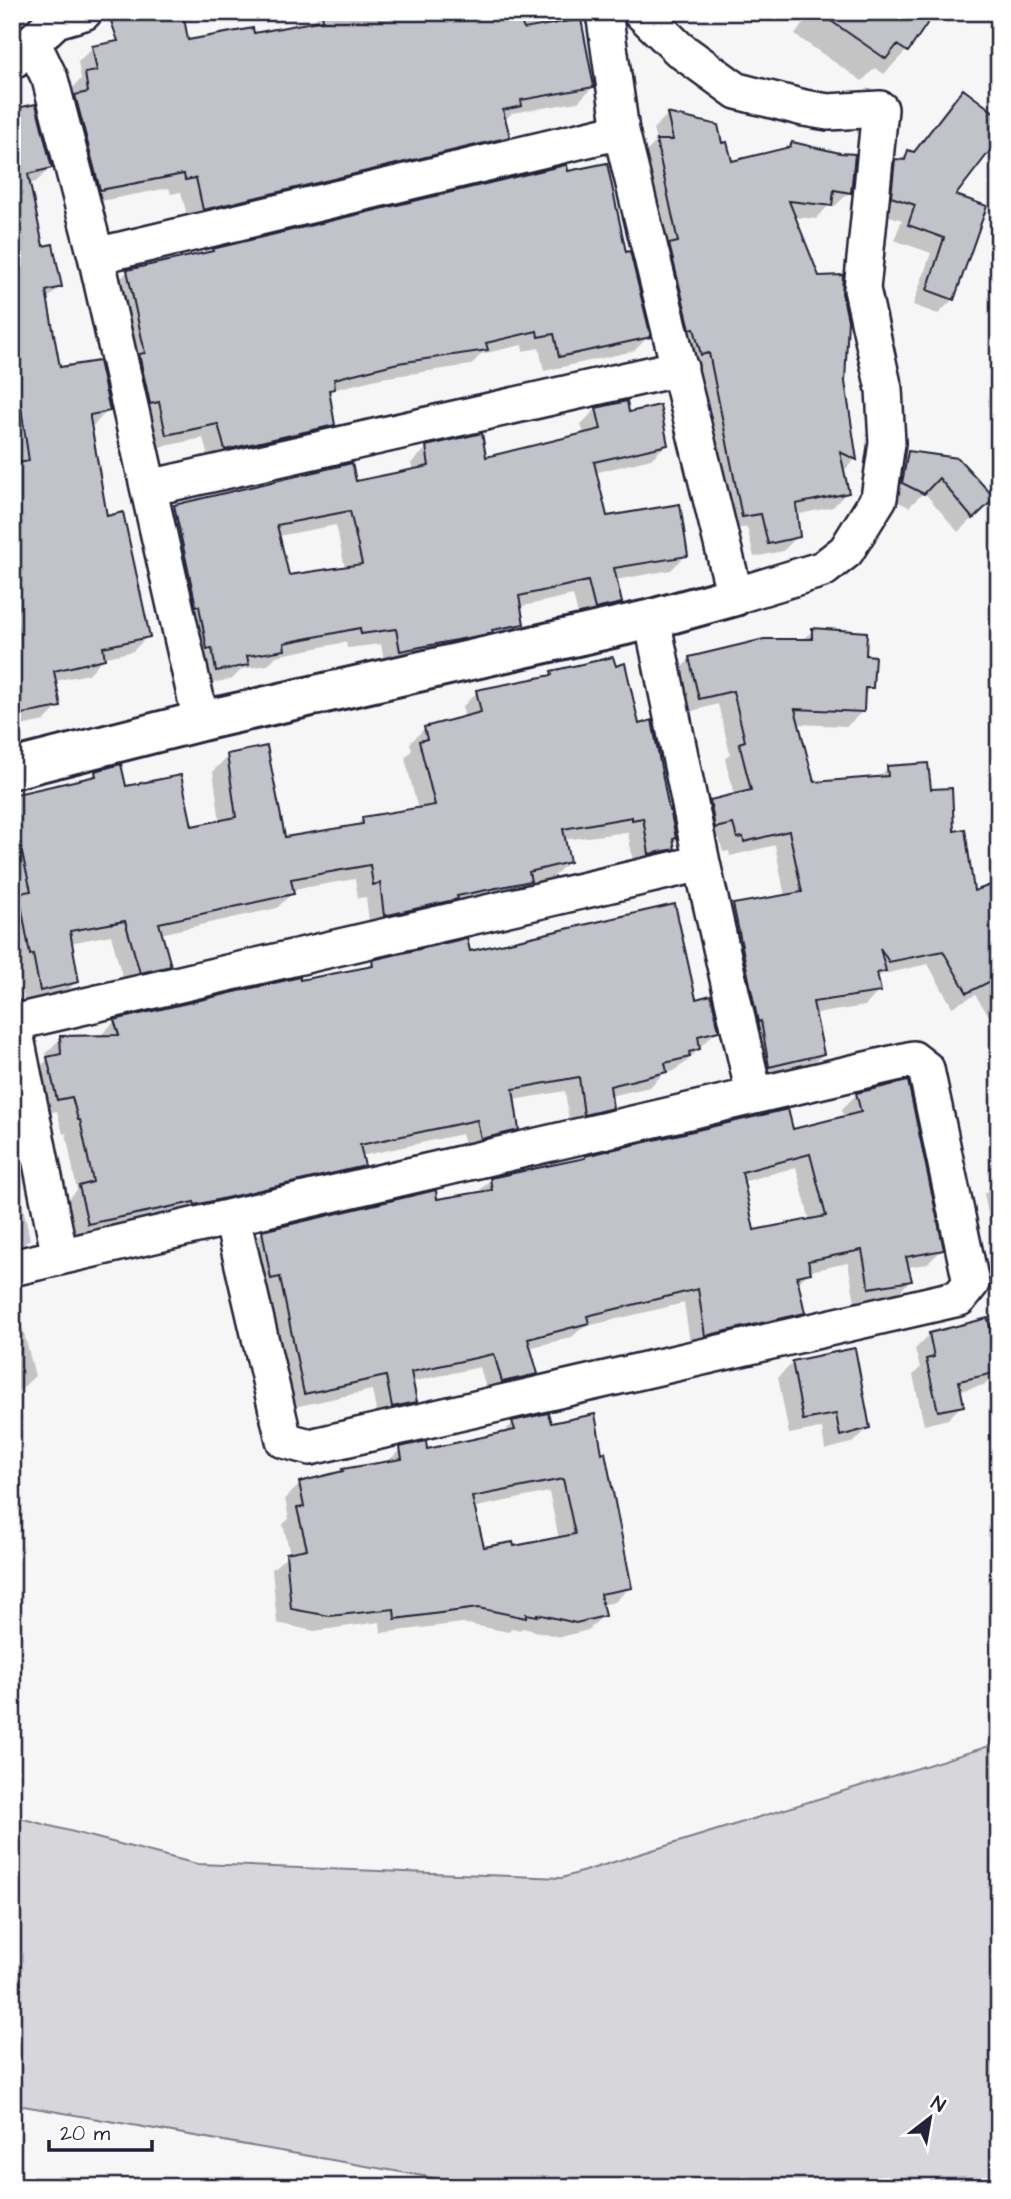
<svg xmlns="http://www.w3.org/2000/svg" width="1011" height="2199" font-family="'Architects Daughter',sans-serif">
  <style>
    .green { fill: #d7d7db; stroke: #7c7c8b; stroke-width: 2 }
    .shadow { fill: #0003; fill-rule: evenodd }
    .building { fill: #c2c2c9; stroke: #22223b; stroke-width: 2; fill-rule: evenodd }
    .lines { fill: none; stroke-linecap: round; stroke-linejoin: round }
    .street-casing { stroke: #22223b; stroke-width: 40 }
    .secondary-casing { stroke: #22223b; stroke-width: 44 }
    .street { stroke: #fff; stroke-width: 35 }
    .secondary { stroke: #fff; stroke-width: 38 }
  </style>
  <rect width="100%" height="100%" fill="#f6f6f7"/>
  <filter id="ink" filterUnits="userSpaceOnUse"><feTurbulence type="fractalNoise" baseFrequency=".0143" numOctaves="2"/><feDisplacementMap in="SourceGraphic" scale="14" xChannelSelector="R" yChannelSelector="G"/><feConvolveMatrix kernelMatrix="1 2 1 2 8 2 1 2 1" color-interpolation-filters="sRGB"/></filter>
  <g filter="url(#ink)">
    <!-- green -->
    <path class="green" d="M999,1743V2187H486L12,2104V1816L197,1864L562,1878Z"/>
    <!-- shadow -->
    <path class="shadow" d="M325,12H570L593,87L578,102L512,113L504,121L508,136L493,151L189,223L181,192L171,194L169,188L85,204L71,90L81,79L78,62L93,47L253,35L310,25L321,13Z
      M811,12H925L906,51L884,74L875,68L862,81L795,35Z
      M963,91L953,196V299L938,314L913,305L931,253L894,240L902,220L877,212L881,176L896,161H899L909,152L912,153L948,106Z
      M12,111L50,168L36,182L28,184L42,248L60,287L46,300L59,369L108,410L94,425L89,426L105,518L148,636L133,651L103,658L89,674L55,681L59,706L44,721L12,728Z
      M667,115L716,126L721,145L730,163L786,150L792,144L850,192L835,206L829,205L816,219L794,217L844,382L855,459L843,472L847,492L833,507L795,515L798,536L783,551L754,557L747,527L727,531L642,156L656,142L653,129Z
      M567,173L624,254L649,336L634,351L544,371L539,348L523,351L522,345L481,354L471,365L381,378L332,390L328,394L333,425L318,440L210,464L203,438L151,449L113,286L128,271Z
      M596,409L628,414L667,444L651,459L594,473L605,518L686,555L671,570L615,580L620,602L605,617L580,623L573,595L519,607L522,623L507,638L385,666L381,644L347,648L346,642L276,656L268,665L242,669L232,679L201,685L160,522L175,506L355,483L413,471L411,463L427,448L485,459L584,435L581,424ZM336,525L345,568L288,577L278,536Z
      M909,453L993,498L958,532L924,492L909,507L888,497L895,467Z
      M813,630L864,657L871,687L863,696L862,712L847,726L797,724L812,784L877,779L888,768L929,791L952,833L973,894L999,902V1030L975,995L952,1007L928,964L880,975L876,978L879,991L865,1006L814,1014L823,1054L808,1069L754,1081L719,920L734,906L785,897L775,845L730,856L729,851L723,852L719,838L701,842L696,816L710,801L734,795L725,759L730,754L718,704L685,713L675,674L690,659L802,641Z
      M552,673L637,726L673,848L659,863L634,868L628,832L563,840L568,862L553,877L526,883L514,895L370,930L366,897L358,898L355,879L291,890L292,893L277,908L160,934L169,965L154,980L125,987L111,935L70,943L77,981L62,996L25,1005L19,968L16,969L12,949V902L15,900L12,888V797L88,780L96,772L191,828L220,822L213,771L228,756L283,839L354,827L363,819L418,810L405,758L412,750L410,743L425,728L465,718L462,707L477,692L547,678Z
      M468,953L695,1001L717,1031L702,1045L698,1046L699,1049L684,1064L673,1071L663,1074L650,1087L610,1096L611,1107L596,1122L570,1128L565,1091L513,1100L518,1129L503,1144L466,1152L462,1134L361,1156L363,1165L348,1180L74,1238L65,1202L77,1190L66,1133L63,1134L57,1111L43,1114L33,1074L47,1060L46,1053L61,1038L99,1037L114,1022L298,979L299,982L366,969L373,962Z
      M857,1094L942,1250L927,1264L907,1267L910,1281L896,1295L855,1302L848,1263L810,1271L797,1284L803,1312L789,1326L691,1349L684,1303L583,1327L572,1337L529,1348L536,1374L522,1388L488,1396L480,1367L411,1382L415,1401L401,1416L378,1421L372,1390L290,1408L248,1247L262,1232L476,1194L491,1179L792,1131L844,1118L842,1109ZM796,1167L810,1221L753,1232L742,1182Z
      M12,1176L13,1180L17,1179L30,1239L12,1254Z
      M999,1179V1233L992,1234L984,1194Z
      M999,1317V1376L991,1378L984,1385L959,1391L962,1405L948,1419L924,1425L913,1375L920,1368L915,1349L930,1334Z
      M23,1329L35,1376L19,1391L12,1393V1331Z
      M793,1363L869,1427L854,1442L825,1450L822,1428L789,1434L778,1377Z
      M547,1415L630,1587L615,1602L601,1605L603,1616L588,1630L561,1637L522,1628L520,1630L512,1628L509,1632L462,1623L381,1633L380,1622L314,1631L277,1623L272,1569L290,1554L283,1524L289,1519L285,1499L300,1484L340,1473L343,1470L386,1463L401,1449L426,1451L501,1435L513,1423ZM549,1492L559,1539L512,1549H483L472,1508Z"/>
    <!-- building -->
    <path class="building" d="M159,12H183L188,40L253,28L254,33L323,20L322,12H507L509,22L519,18L524,29L581,19L594,87L521,100L522,106L503,110L510,137L203,210L196,178L185,180L184,174L100,190L75,95L88,92L85,73L97,71L92,46L118,41L111,21Z
      M818,12H935L908,52L897,45L886,59Z
      M963,89L999,116V139L956,195L987,206L954,300L927,290L944,238L908,225L915,205L891,197L895,159L905,160L908,150L914,152Z
      M36,104L52,168L28,174L43,246L53,244L62,287L46,291L60,367L99,361L110,411L90,415V418L107,516L123,512L150,637L103,647L105,659L54,671L61,707L12,716V464L29,461L20,400L12,403V109Z
      M667,113L718,125L722,143L727,142L732,161L790,147L792,142L840,153L855,154L851,193L834,190L832,206L789,201L819,276L843,275L842,293L848,320L845,382L857,460L840,452L849,493L796,504L800,537L768,544L761,514L742,517L709,353L701,355L694,328L690,329L669,244L678,242L656,140H673Z
      M607,163L626,252L630,251L651,337L559,357L554,334L538,337L537,331L486,343L488,350L398,363L334,379L335,389L329,390L335,425L225,450L218,424L166,435L159,402L150,404L139,354L145,353L127,270L213,251L212,249L565,165H567L568,171Z
      M627,401L629,412L660,405L668,445L594,462L607,516L680,504L688,556L614,568L622,603L595,609L588,581L519,596L524,624L492,630L493,633L400,651L396,629L361,634L360,628L284,643L285,650L247,656L249,665L216,671L212,648L207,649L199,606H196L174,505L352,463L356,481L429,466L426,446L482,433L486,457L601,429L596,408ZM350,511L362,564L289,575L277,525Z
      M908,451L958,458L995,498L973,519L939,478L924,494L902,483Z
      M812,628L867,632L866,655L875,656L873,688H865L864,712L795,709L814,782L888,776L887,766L928,763L931,789L952,788L954,831L965,829L974,891L999,882V977L967,993L943,951L889,962L880,948L886,971L877,973L881,992L813,1002L824,1054L769,1067L761,1021L758,1022L733,904L802,892L789,831L744,842L743,837L737,838L733,824L715,828L710,800L751,790L739,743L745,741L733,691L699,699L689,657L764,639H812Z
      M613,657L616,666L625,663L639,724L652,720L669,810L670,809L676,838L673,839L675,849L649,854L643,818L632,820V817L563,829L570,862L529,872L531,881L457,896L458,899L384,916L380,883L373,885L370,865L291,879L294,894L159,923L171,966L140,973L125,921L70,931L79,982L40,991L33,954L30,955L19,893L31,891L16,828L12,829V795L96,776L95,771L121,764L126,786L181,775L192,826L236,817L227,754L267,746L285,837L363,824L362,817L435,805L419,741L427,739L424,727L481,712L476,690L552,675L551,671Z
      M675,904L696,999L711,995L719,1031L698,1036L700,1049L689,1052L690,1057L665,1063L667,1072L610,1086L613,1108L584,1115L579,1077L513,1089L519,1130L481,1139L477,1120L360,1145L365,1166L195,1205L194,1202L88,1224L79,1186L93,1182L80,1120H78L72,1097L57,1100L47,1057L61,1054L60,1036L119,1035L114,1020L300,977V980L373,966L372,960L467,938L470,951Z
      M908,1081L944,1250L906,1257L912,1281L869,1288L862,1250L808,1261L811,1273L797,1276L805,1313L705,1336L698,1289L587,1316L589,1323L528,1339L538,1374L502,1382L494,1354L411,1372L417,1402L392,1407L386,1376L304,1394L280,1277L271,1279L262,1231L436,1190L437,1199L492,1190L490,1178L585,1158V1156L788,1109L793,1129L861,1112L856,1093ZM810,1154L826,1216L754,1230L742,1172Z
      M988,1318L999,1372L959,1381L964,1406L938,1411L926,1359L934,1357L929,1333Z
      M855,1348L870,1428L840,1436L836,1414L803,1420L792,1361Z
      M548,1413L551,1423L595,1414L602,1453L605,1452L632,1588L600,1594L605,1616L576,1623L537,1614V1616L526,1614V1618L478,1608L395,1619L394,1609L330,1616L291,1609L286,1553L307,1549L297,1508L304,1507L299,1482L343,1471L342,1469L402,1459L400,1447L426,1441L427,1449L515,1430L512,1421ZM563,1479L575,1534L514,1546L513,1542L484,1547L472,1497Z"/>
    <g class="lines">
      <defs>
        <path id="street" d="M604,12L621,131L735,596L823,569L846,551L879,498L887,443L884,389L862,289L880,109L828,112L804,108L737,91L679,49L641,12
          M33,44L50,79L96,256L201,721
          M12,61L56,20L84,12
          M96,256L621,131
          M149,488L680,368
          M652,619L702,863L754,1094
          M12,1018L60,1257
          M12,1023L702,863
          M12,1268L913,1059L926,1069L971,1283L959,1298L310,1447L284,1440L232,1218"/>
        <path id="secondary" d="M12,769L201,721L652,619L735,596"/>
      </defs>
      <!-- street casing -->
      <use href="#street" class="street-casing"/>
      <!-- secondary casing -->
      <use href="#secondary" class="secondary-casing"/>
      <!-- street -->
      <use href="#street" class="street"/>
      <!-- secondary -->
      <use href="#secondary" class="secondary"/>
    </g>
  </g>
  <!-- margin -->
  <rect width="1011" height="2199" fill="none" stroke="#fff" stroke-width="42"/>
  <rect x="21" y="21" width="969" height="2157" fill="none" stroke="#22223b" stroke-width="2.5" filter="url(#ink)"/>
  <!-- north arrow -->
  <g transform="translate(930 2118) rotate(31)" stroke="#ffffff" stroke-width="5" paint-order="stroke">
  <path d="M0-5L12 26L0 18L-12 26Z" fill="#22223b"/>
  <text y="-10" font-size="19" font-weight="bold" text-anchor="middle" fill="#22223b">N</text>
  </g>
  <!-- scale -->
  <path d="M49 2140v10h103v-10" fill="none" stroke="#22223b" stroke-width="3.5"/>
  <text x="60" y="2140" font-size="21" fill="#22223b" stroke="#ffffff" stroke-width="5" paint-order="stroke">20 m</text>
</svg>
